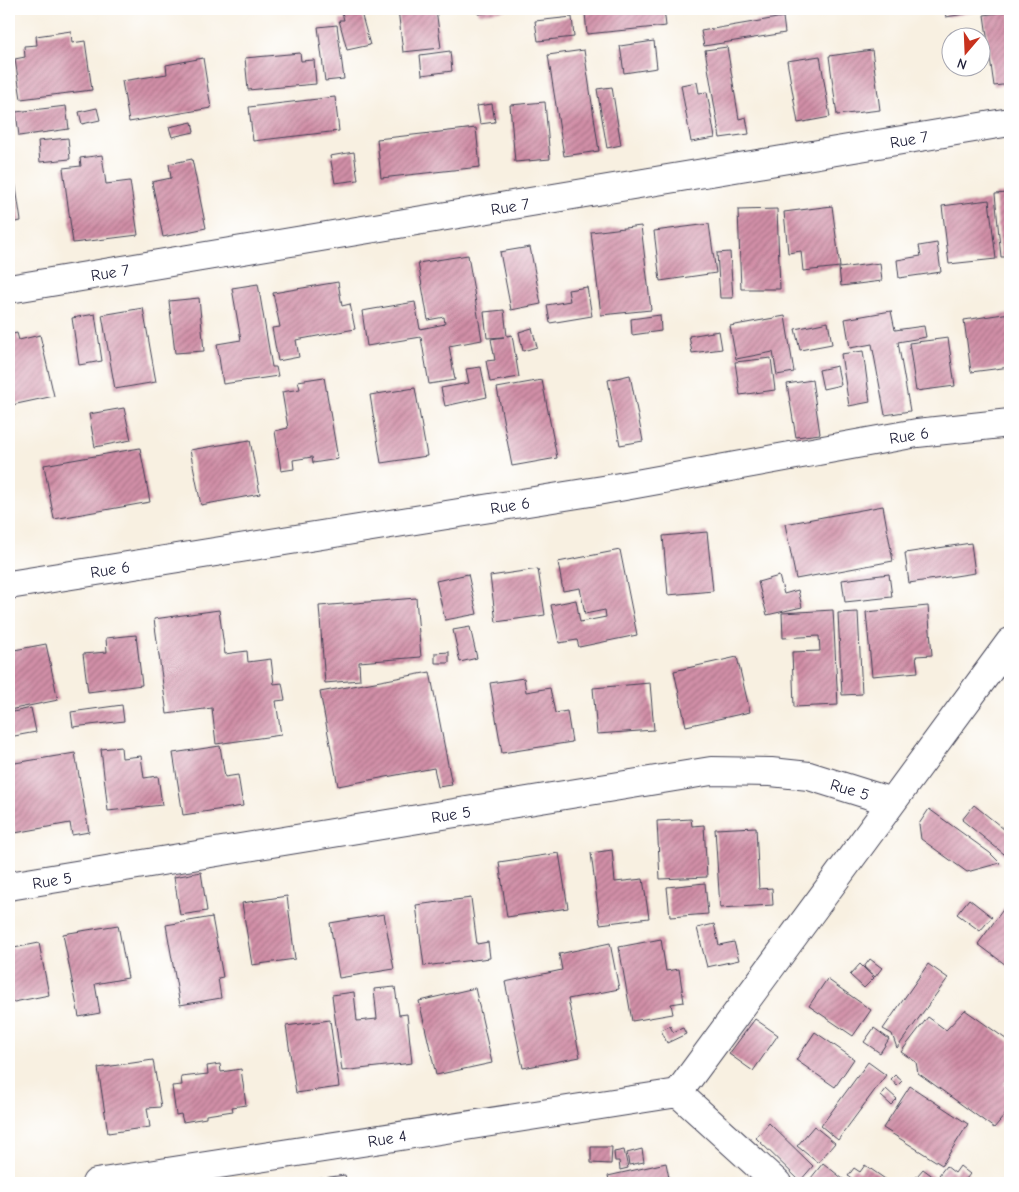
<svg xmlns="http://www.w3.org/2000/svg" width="1019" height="1192" font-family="'Comic Neue',sans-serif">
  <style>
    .building { fill: url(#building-hatch) }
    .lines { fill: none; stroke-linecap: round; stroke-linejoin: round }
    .minor-casing { stroke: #424154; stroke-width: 30 }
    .minor { stroke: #fff; stroke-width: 28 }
    .labels { text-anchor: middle; stroke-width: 4.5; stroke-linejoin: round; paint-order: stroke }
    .street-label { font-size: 16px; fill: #22223b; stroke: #fff }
  </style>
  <defs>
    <pattern id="building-hatch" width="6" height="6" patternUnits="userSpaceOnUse" patternTransform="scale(1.25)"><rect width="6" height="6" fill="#d18fa7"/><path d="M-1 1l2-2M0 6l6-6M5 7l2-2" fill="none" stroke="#a97489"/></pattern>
  </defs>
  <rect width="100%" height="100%" fill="#fff"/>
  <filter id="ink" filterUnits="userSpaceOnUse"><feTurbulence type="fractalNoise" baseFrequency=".02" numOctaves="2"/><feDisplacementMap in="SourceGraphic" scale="10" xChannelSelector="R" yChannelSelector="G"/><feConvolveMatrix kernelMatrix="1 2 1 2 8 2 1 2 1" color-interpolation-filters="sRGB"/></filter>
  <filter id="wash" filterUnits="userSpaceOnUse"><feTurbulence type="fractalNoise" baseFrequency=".0096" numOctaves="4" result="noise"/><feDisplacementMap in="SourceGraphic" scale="20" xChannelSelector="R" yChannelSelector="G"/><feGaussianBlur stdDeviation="1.12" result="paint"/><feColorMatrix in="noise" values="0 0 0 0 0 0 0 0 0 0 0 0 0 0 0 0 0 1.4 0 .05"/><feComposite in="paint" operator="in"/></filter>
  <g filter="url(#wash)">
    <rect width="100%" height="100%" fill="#f8f0e1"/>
    <g id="blocks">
      <!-- building -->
      <path class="building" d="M341,9H360L370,45L347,50L339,20H344Z
        M398,9H436L441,48L403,52Z
        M477,9H505V10L478,14Z
        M629,9H664L666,26L587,34L585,13Z
        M944,9H988V10L946,17Z
        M1010,11V84L994,86L984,15Z
        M572,17L574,37L538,41L535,21Z
        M783,17L785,33L704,46L701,31Z
        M337,25L344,79L325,81L318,27Z
        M71,31L72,43L85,41L92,90L21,99L15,59L25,57L24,46L37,45L36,36Z
        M654,41L657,68L624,73L620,46Z
        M727,47L739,119L746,117L749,134L720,138L705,50Z
        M584,50L599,151L564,156L548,55Z
        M872,50L880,110L837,115L829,56Z
        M450,51L452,71L422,75L420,55Z
        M300,53L301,61L314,60L316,84L248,90L245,58Z
        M820,56L830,117L798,123L787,61Z
        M203,58L211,108L129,122L122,81L167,74L166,65Z
        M697,82L699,93L707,92L715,138L691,142L681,85Z
        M612,87L621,145L607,148L597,89Z
        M335,97L339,131L253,141L249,107Z
        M545,102L550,159L515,162L510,105Z
        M492,104L495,122L480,124L477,106Z
        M66,106L69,129L19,136L16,112Z
        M97,108L100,120L82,124L79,112Z
        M192,122L194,132L172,137L169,127Z
        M476,128L480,167L381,178L377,139Z
        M68,138L70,159L40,162L38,141Z
        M354,152L358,180L335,183L330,156Z
        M9,154L13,174L9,175Z
        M102,155L106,184L130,181L138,235L73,243L63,168L81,166L80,158Z
        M192,159L206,228L163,237L152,182L171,178L169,164Z
        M15,181L21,221L9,223V182Z
        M1008,193L1010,257H1001L995,194Z
        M989,200L996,259L949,264L942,206Z
        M832,206L840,267L803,271L801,251L788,253L784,212Z
        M777,209L780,289H741L738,210Z
        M709,224L716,273L660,281L654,231Z
        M641,226L651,310L601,315L591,232Z
        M937,243L941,272L899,278L897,260L921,256L919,246Z
        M530,247L541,304L511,310L500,252Z
        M730,252L733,298H720L717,253Z
        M468,255L482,340L449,346L455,380L429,384L421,337L367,346L362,311L415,302L420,329L445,324L444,317L428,320L418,263Z
        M880,263L882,281L841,286L839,268Z
        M338,282L342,306L350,304L355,329L296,340L299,357L278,361L272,328L280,327L273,293Z
        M258,284L272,367H276L278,376L223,384L217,344L241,340L232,288Z
        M587,287L592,316L550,323L547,305L570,301L568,290Z
        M199,298L204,351L175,353L169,301Z
        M143,308L156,382L115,389L102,315Z
        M504,310L507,336L512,335L519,377L490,382L486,361L495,360L491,339L504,337L487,338L484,312Z
        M891,311L895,330L924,326L926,337L898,342L910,411L885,415L872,344L850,348L845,319Z
        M1010,313V367L971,372L964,320Z
        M95,314L102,361L79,365L72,318Z
        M660,315L661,331L632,335L631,319Z
        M785,316L794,372L777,375L773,352L736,359L730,326Z
        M828,322L832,344L800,350L795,329Z
        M532,328L537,347L523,351L519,332Z
        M719,331L722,349L692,353L689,336Z
        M17,333L19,340L40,335L54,396L12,405L9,390V335Z
        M948,338L955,386L916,391L909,343Z
        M863,351L870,402L849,406L841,354Z
        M771,358L775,390L740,395L735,362Z
        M837,366L841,385L823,389L819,370Z
        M481,367L487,397L445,406L441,388L469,383L466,369Z
        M630,375L643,441L620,445L608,380Z
        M324,377L338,459L313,463L312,457L293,460L294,469L281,471L275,431L288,428L282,392L300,389L298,381Z
        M542,380L557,458L512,466L497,388Z
        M812,380L820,434L796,437L787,384Z
        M415,388L427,456L381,463L370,395Z
        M124,408L131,440L95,447L89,414Z
        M250,440L260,494L201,505L190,450Z
        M140,448L150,502L54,519L44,465Z
        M883,506L893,561L796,579L785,524Z
        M707,532L713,591L668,595L663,536Z
        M971,543L975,573L909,583L905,553Z
        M620,550L637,635L579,647L577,640L559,643L551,605L576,600L580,622L606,617L605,610L585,614L580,588L563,591L558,562Z
        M538,569L545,615L496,622L490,576Z
        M468,574L477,614L445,620L436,581Z
        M889,574L892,597L845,602L842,580Z
        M779,576L784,594L798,590L802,607L767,615L758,582Z
        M416,598L421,657L359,662L360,680L325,683L319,606Z
        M928,606L932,655L916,656L918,672L872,676L866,612Z
        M219,610L225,654L247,651L248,662L271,659L274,684L282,683L285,700L276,701L281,735L216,744L212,708L167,714L154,619Z
        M833,610L838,705L794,707L792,652L820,651L819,636L783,638L782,613Z
        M858,612L862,694L842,695L838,613Z
        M470,627L477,658L460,662L453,630Z
        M136,635L142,685L88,692L83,654L107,652L106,638Z
        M46,644L58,700L9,710V651Z
        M449,652V663H435V653Z
        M737,657L750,712L686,726L674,671Z
        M430,672L452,785L438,787L434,768L338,786L320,692Z
        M524,678L526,692L550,688L555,713L567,711L572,742L502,753L490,683Z
        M650,683L654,730L597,734L593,688Z
        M122,705L124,721L73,727L71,712Z
        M31,708L36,732L9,737V713Z
        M220,746L225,777L238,775L243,806L183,815L173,753Z
        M121,747L122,758L141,756L144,778L158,776L162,805L108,811L101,749Z
        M75,753L89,832L72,835L70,823L15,833L9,797V764Z
        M974,805L1010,834L1009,858L962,820Z
        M929,809L990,853L1000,863L967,872L921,839L919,824Z
        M691,819L692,826L704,825L707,877L660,879L657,821Z
        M756,827L759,889L772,888L773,905L720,908L715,829Z
        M612,850L615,882L643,879L649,918L600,924L591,853Z
        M559,853L568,908L507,917L499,862Z
        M201,872L207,911L180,915L174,877Z
        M705,883L708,914L670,917L667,887Z
        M287,896L295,959L252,965L242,903Z
        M471,898L477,944L488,942L490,958L424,966L416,905Z
        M969,899L992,917L980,931L957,914Z
        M1010,900V968L978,944Z
        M384,914L394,969L339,978L330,923Z
        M212,917L223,977L218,978L221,998L180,1005L166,925Z
        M714,924L719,945L734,942L739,960L707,967L697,928Z
        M118,925L128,978L95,984L100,1013L79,1017L63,934Z
        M661,939L666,971L679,969L684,1002L671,1004L673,1014L632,1021L619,947Z
        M39,943L49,995L9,1003V949Z
        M610,943L619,989L568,999L580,1057L523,1068L505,982L562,970L559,954Z
        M870,959L882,968L875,977L864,967Z
        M860,964L874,978L864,988L850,975Z
        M928,964L948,978L897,1048L892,1034L883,1029Z
        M827,979L871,1010L853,1036L809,1006Z
        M395,987L399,1015L407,1014L412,1063L342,1071L332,995L354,992L357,1021L377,1019L374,989Z
        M475,988L492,1063L436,1075L419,1001Z
        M965,1010L1010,1042V1076L1004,1084L1010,1089V1109L994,1128L918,1073L916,1062L901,1052L928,1017L946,1030Z
        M755,1019L778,1035L753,1071L729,1054Z
        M330,1020L339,1087L296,1093L286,1026Z
        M670,1026L673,1032L683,1028L686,1034L667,1043L661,1030Z
        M874,1028L889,1039L880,1053L864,1042Z
        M815,1032L854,1059L835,1087L796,1060Z
        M153,1060L161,1107L147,1108L150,1127L108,1133L98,1068Z
        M868,1062L886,1075L838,1140L821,1126Z
        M220,1064L221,1072L241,1069L246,1105L232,1107L233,1111L206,1115V1118L183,1122L181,1114L176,1115L172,1086L182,1085L181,1077L208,1074L207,1066Z
        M895,1075L902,1081L897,1086L891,1079Z
        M910,1086L968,1124L942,1165L883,1128Z
        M886,1089L897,1099L891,1105L881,1096Z
        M769,1123L813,1166L800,1181L756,1138Z
        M814,1126L835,1143L818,1163L797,1146Z
        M591,1147H612L611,1164L591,1163Z
        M642,1149L644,1162L629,1165L627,1153Z
        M624,1150L628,1168L620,1170L619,1161H615L614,1152Z
        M666,1163L670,1183H610L608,1176Z
        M823,1163L848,1183H807Z
        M865,1165L891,1183H852L855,1180L848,1176L854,1168L860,1172Z
        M946,1166L955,1173L960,1166L970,1174L963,1183H947L948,1182L939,1175Z
        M923,1169L942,1183L912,1182Z
        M345,1175L347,1183H294L293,1182Z"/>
    </g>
  </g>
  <g filter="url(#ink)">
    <use href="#blocks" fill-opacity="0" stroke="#424154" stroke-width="1"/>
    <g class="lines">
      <defs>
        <path id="minor" d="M9,289L1010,122
          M9,585L603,490L917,433L1010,423
          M9,886L711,771L771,772L809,776L892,802
          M678,1093L1010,642
          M678,1093L777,1183
          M96,1183L678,1093"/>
      </defs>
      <!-- minor casing -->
      <use href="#minor" class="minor-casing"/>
      <!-- minor -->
      <use href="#minor" class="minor"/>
    </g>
  </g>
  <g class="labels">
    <!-- street labels -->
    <g class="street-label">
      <text transform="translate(909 139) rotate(-10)" y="6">Rue 7</text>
      <text transform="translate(510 206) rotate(-9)" y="6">Rue 7</text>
      <text transform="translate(110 272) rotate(-9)" y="6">Rue 7</text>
      <text transform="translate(909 435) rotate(-9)" y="6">Rue 6</text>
      <text transform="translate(510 505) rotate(-9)" y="6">Rue 6</text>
      <text transform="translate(110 569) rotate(-9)" y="6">Rue 6</text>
      <text transform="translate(850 789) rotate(17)" y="6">Rue 5</text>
      <text transform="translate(451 814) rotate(-9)" y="6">Rue 5</text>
      <text transform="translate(52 880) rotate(-9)" y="6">Rue 5</text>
      <text transform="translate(387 1138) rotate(-9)" y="6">Rue 4</text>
    </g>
  </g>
  <!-- margin -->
  <rect width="1019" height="1192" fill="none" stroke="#fff" stroke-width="30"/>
  <!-- north arrow -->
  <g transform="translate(966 52) rotate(199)"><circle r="24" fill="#ffffff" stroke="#a7a7b1"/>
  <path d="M0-4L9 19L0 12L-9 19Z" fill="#c8321e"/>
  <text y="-8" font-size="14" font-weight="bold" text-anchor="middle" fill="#22223b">N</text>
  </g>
</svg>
